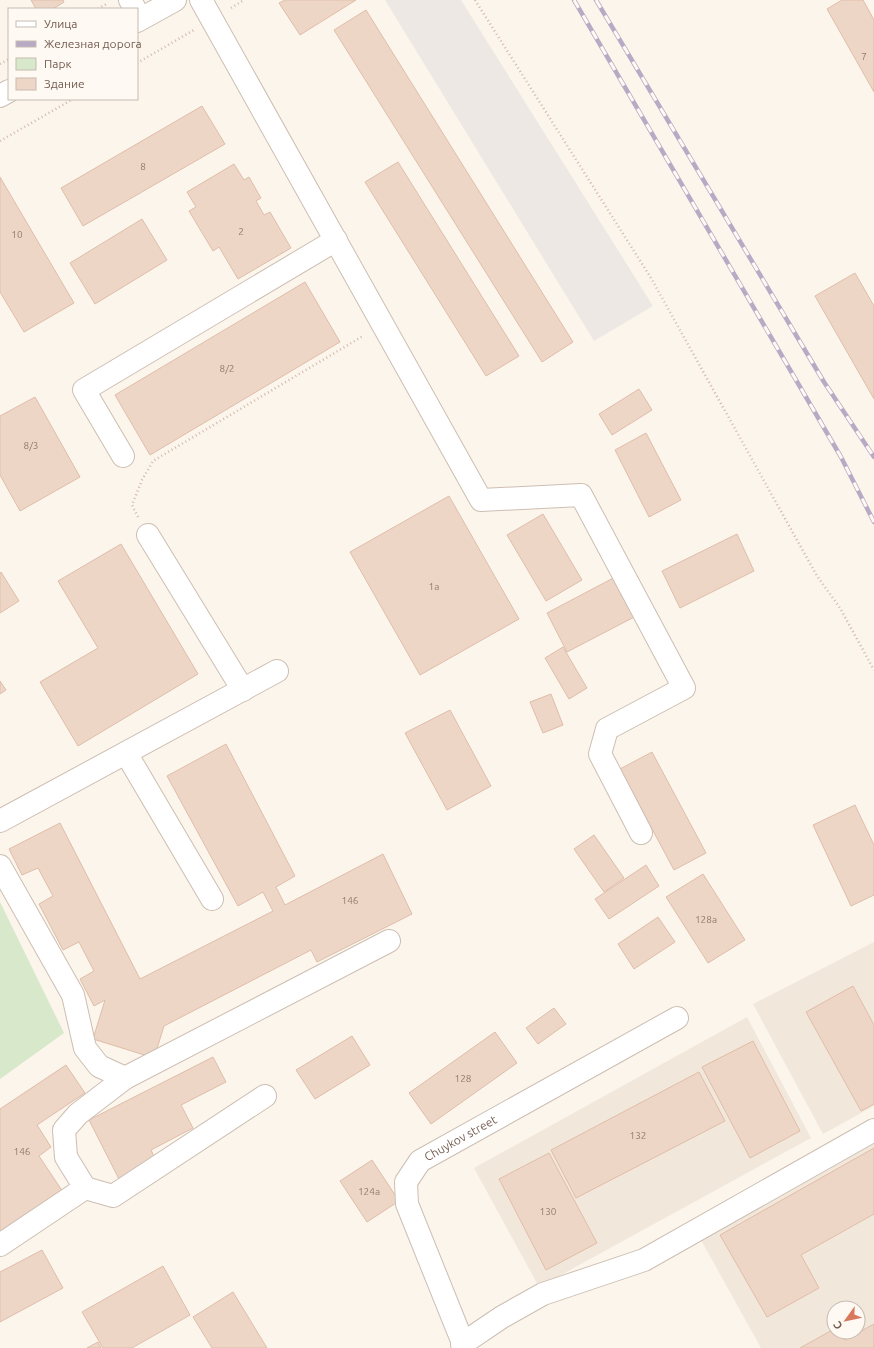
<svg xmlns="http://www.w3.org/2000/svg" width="874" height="1348" font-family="Ubuntu,sans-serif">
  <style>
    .residential { fill: #f2e7db; fill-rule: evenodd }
    .industrial { fill: #ede8e4 }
    .green { fill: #d7e8cb }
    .building { fill: #eed6c6; stroke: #dfbda8 }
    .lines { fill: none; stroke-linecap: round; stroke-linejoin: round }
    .minor-casing { stroke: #cdbeb2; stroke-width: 24 }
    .path { stroke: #d3b9a9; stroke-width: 2.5; stroke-dasharray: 1 3; stroke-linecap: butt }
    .minor { stroke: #fff; stroke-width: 22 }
    .rail-casing { stroke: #b8aac5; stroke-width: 4.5 }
    .rail { stroke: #fef9f2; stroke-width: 3; stroke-dasharray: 9; stroke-linecap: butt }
    .labels { text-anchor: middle; stroke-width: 3; stroke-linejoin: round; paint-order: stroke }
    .number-label { font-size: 10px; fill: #927b6e }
    .street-label { font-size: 12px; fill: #745d51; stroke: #fef9f2 }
  </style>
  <rect width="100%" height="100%" fill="#fbf5ec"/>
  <!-- residential -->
  <path class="residential" d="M874,942V1106L823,1134L753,1004Z
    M747,1017L811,1138L539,1287L474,1168Z
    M874,1141V1348H761L701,1240ZM834,1308H858V1332H834Z"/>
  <!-- industrial -->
  <path class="industrial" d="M385,0H461L653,306L594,341Z"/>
  <!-- green -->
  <path class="green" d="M0,902L64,1033L0,1079Z"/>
  <!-- building -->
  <path class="building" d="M31,0H63L64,2L53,9H36Z
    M285,0H356L300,35L279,3Z
    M842,0H863L874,20V92L827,9Z
    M366,10L573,342L542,362L334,30Z
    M202,106L225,144L83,226L61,188Z
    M398,162L519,356L486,376L365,182Z
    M234,164L244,180L249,177L261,198L256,201L264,215L270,212L291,248L238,279L219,247L213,251L189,211L196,207L187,192Z
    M0,177L74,303L24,332L0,292Z
    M142,219L167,260L95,304L70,263Z
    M855,273L874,306V399L815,296Z
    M305,282L340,342L150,455L115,395Z
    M639,389L652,410L612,435L599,414Z
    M35,397L80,477L20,511L0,475V416Z
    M646,433L681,500L649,517L615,450Z
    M449,496L519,619L420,675L350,552Z
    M543,514L582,580L546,601L507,535Z
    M737,534L754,571L680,608L662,571Z
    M121,544L198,674L78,746L40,682L98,648L58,581Z
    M1,572L19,601L0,613V573Z
    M619,575L640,614L567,652L547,613Z
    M563,647L587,688L569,699L545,658Z
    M0,681L6,690L0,694Z
    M551,694L563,725L543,733L530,702Z
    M450,710L491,786L447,810L405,733Z
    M226,744L295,876L276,887L285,905L383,854L412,914L317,962L311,950L164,1026L154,1058L93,1039L105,1000L94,1006L80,979L94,971L79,942L63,950L39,904L53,896L38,868L22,875L9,849L60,823L140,979L273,911L263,892L238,906L167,776Z
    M652,752L706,853L674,870L620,769Z
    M855,805L874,845V895L851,906L813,825Z
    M594,835L624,878L604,892L574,849Z
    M646,865L659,886L609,919L595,899Z
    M703,874L745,940L708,963L666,897Z
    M658,917L675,942L634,969L618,944Z
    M853,986L874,1025V1104L861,1111L806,1012Z
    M554,1008L566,1024L538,1044L526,1028Z
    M495,1032L517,1063L431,1124L409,1093Z
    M352,1036L370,1065L315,1099L296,1070Z
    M753,1041L800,1131L750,1158L702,1067Z
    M213,1057L226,1082L181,1105L193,1128L151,1150L158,1165L121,1183L89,1120Z
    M66,1065L85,1093L37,1125L51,1147L39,1156L63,1192L0,1234V1109Z
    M699,1072L725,1121L576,1198L551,1150Z
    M874,1148V1214L801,1255L819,1288L767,1317L720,1235Z
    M549,1153L597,1243L546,1270L499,1179Z
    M372,1160L399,1201L367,1222L340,1181Z
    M42,1250L63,1288L0,1322V1272Z
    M163,1266L190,1315L132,1348H103L82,1312Z
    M233,1292L267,1348H212L193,1317Z
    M874,1324V1348H800L834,1329V1332H841L845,1340Z
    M98,1342L101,1348H87Z"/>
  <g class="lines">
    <defs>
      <g id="minor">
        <path d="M130,0L135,9"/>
        <path d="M201,0L481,500L581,495L684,688L607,729L600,754L641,833"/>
        <path d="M137,21L175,0"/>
        <path d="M0,96L9,91"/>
        <path d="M123,456L84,390L336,240"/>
        <path d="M148,535L243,690"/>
        <path d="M126,753L212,899"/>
        <path d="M0,821L277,671"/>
        <path d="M0,866L73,995L85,1048L99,1066L125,1078L389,941"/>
        <path d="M125,1078L78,1114L64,1130L66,1157L85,1188L113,1196L265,1096"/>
        <path d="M0,1245L85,1188"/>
        <path d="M462,1344L502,1317L543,1294L644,1260L874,1130"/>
        <path id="s1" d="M465,1348L407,1204L406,1182L420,1161L677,1018"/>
      </g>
    </defs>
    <!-- minor casing -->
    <use href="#minor" class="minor-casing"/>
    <!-- path -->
    <path class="path" d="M475,0L651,278L817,576L840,608L874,670
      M231,8L244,0
      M98,9L108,3
      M137,63L194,30
      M0,64L9,59
      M0,141L73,99
      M138,517L132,505L142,480L153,461L363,336"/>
    <!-- minor -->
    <use href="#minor" class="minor"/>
    <defs>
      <path id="rail" d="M574,0L841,457L874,522
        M596,0L824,382L874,457"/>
    </defs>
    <!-- rail casing -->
    <use href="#rail" class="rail-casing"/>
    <!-- rail -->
    <use href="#rail" class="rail"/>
  </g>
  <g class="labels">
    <!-- number labels -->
    <g class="number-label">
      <text x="864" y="60">7</text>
      <text x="143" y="170">8</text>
      <text x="241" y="235">2</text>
      <text x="17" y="238">10</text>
      <text x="227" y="372">8/2</text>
      <text x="31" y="449">8/3</text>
      <text x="434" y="590">1a</text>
      <text x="350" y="904">146</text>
      <text x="706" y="923">128a</text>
      <text x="463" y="1082">128</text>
      <text x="638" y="1139">132</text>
      <text x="22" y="1155">146</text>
      <text x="369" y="1195">124а</text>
      <text x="548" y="1215">130</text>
    </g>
    <!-- street labels -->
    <g class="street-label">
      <text dy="4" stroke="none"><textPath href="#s1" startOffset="249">Chuykov street</textPath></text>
    </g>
  </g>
  <!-- legend -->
  <rect x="8" y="8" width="130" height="92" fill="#fef9f2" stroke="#c7bbb2"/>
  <rect x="16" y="21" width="20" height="6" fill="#ffffff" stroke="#c7bbb2"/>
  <text x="44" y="28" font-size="12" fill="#745d51">Улица</text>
  <rect x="16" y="41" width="20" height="6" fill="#b8aac5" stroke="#c7bbb2"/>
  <text x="44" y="48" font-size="12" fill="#745d51">Железная дорога</text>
  <rect x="16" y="58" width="20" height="12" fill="#d7e8cb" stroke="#c7bbb2"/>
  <text x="44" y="68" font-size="12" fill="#745d51">Парк</text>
  <rect x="16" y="78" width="20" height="12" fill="#eed6c6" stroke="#c7bbb2"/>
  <text x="44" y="88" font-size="12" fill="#745d51">Здание</text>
  <!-- north arrow -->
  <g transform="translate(846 1320) rotate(237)"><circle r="19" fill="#fef9f2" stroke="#c7bbb2"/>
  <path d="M0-3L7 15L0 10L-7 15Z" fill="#d8795e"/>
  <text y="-6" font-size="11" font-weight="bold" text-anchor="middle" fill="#745d51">С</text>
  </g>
</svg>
